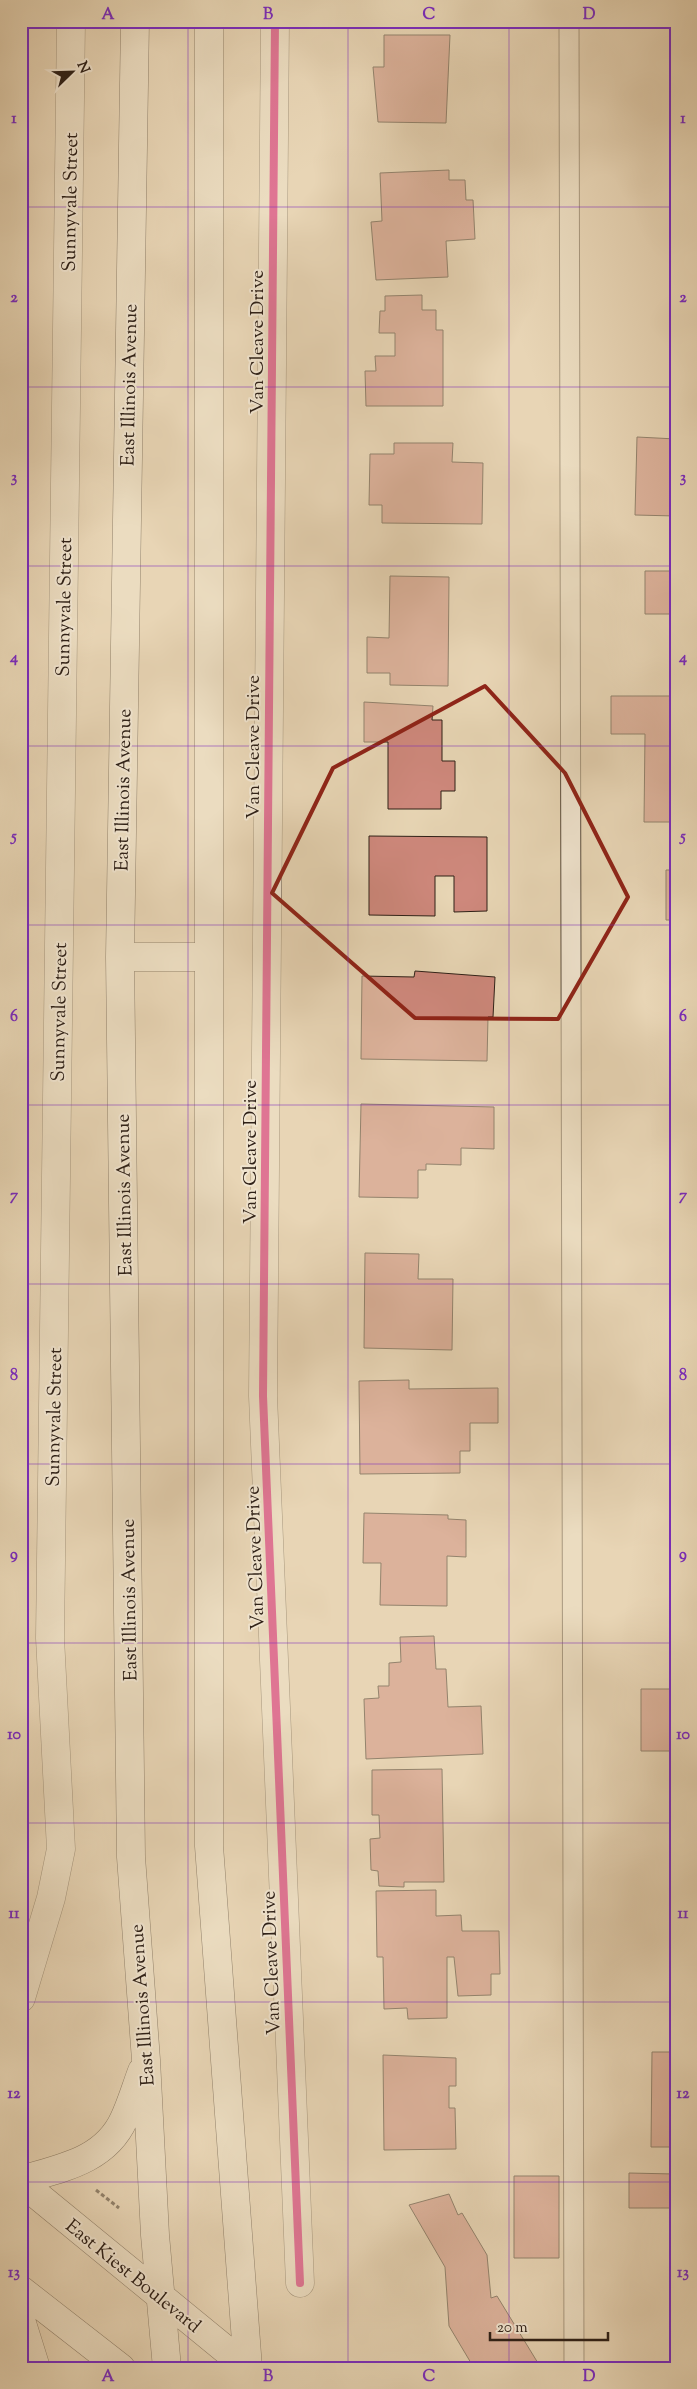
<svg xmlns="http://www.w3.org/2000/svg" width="697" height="2389" font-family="'Sorts Mill Goudy',serif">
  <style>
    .building { fill: #ce887c; stroke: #2e2017 }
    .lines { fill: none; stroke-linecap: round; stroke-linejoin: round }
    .lane-casing { stroke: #5c4e3e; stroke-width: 21 }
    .street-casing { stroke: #5c4e3e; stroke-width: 29 }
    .secondary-casing { stroke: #2e2017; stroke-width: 29 }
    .path { stroke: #2e2017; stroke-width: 3; stroke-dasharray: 4 2.5; stroke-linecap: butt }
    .lane { stroke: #f0e4cf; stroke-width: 19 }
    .street { stroke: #f0e4cf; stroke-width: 28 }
    .secondary { stroke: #f0e4cf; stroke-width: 28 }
    .cycleway-casing { stroke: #f0e4cf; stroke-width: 11 }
    .cycleway { stroke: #d6006c; stroke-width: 8 }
    .marked { fill: none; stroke: #8f2418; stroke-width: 4; stroke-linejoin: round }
    .grid { fill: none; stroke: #7b2cbf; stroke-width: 1; stroke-opacity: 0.55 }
    .labels { text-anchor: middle; stroke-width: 4; stroke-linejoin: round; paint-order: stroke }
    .street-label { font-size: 19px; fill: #2e2017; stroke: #f0e4cf }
    .neatline { fill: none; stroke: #7b2cbf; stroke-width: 2 }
    .grid-label { font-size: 16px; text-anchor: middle; font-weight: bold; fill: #7b2cbf }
  </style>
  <rect width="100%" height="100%" fill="#e8d6b5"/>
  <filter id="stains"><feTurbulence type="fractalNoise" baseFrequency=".004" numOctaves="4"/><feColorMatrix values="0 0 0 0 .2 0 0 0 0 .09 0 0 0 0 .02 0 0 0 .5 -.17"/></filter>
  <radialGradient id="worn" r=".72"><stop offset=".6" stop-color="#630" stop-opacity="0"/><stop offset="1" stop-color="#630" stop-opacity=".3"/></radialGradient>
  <!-- building -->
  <path class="building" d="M384,35H450L446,123L378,122L373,67H384Z
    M449,170V180H465L466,200H473L475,239L446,241L448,277L376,280L371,222L382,221L380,173Z
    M422,295V310H436V330H443V406H366L365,371H376L375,356H395V333H379L380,311H385V296Z
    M637,437L676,439V516L635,515Z
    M394,443H453L452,462L483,463L482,524L382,523V505H369L370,454H394Z
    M645,571H676V614H645Z
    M390,576L449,577L448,686L390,685V673H367V637L389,638Z
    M611,696H676V822H644L645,734H611Z
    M364,702L433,706L432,720H442V761H455V791H441V809H388V742H364Z
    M369,836L487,837V911L454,912V876H435V916L369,915Z
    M666,870H676V920H666Z
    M415,971L495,977L493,1017H488L487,1061L361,1059L362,976L414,977Z
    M361,1104L494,1107V1149L461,1148V1165L426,1164V1170H418V1198L359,1197Z
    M365,1253L419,1254L418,1279H453L452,1350L364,1348Z
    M409,1380V1389L498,1388V1423H470V1451H460V1473L360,1474L359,1381Z
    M674,1392H676V1437H674Z
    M364,1513L448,1515V1519L466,1520V1557L447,1556V1606L380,1605L381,1563H363Z
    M434,1636L436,1669H446L448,1707L481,1706L483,1754L366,1759L364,1699L379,1698L378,1686H389V1663L401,1662L400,1637Z
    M671,1656H676V1751H641V1689H671Z
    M442,1769L444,1882H404V1887L379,1886L378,1871L371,1870L370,1839L380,1838L379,1815H372V1770Z
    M436,1890V1916L461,1915L462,1931H499L500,1974H491V1995L458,1996L454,1957H447V2018L408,2019L407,2008L384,2009L383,1957H377L376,1891Z
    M652,2052H676V2147H651Z
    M383,2055L456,2058V2086H449V2108H455L456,2149L384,2150Z
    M629,2173L674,2174L676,2208H629Z
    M514,2176H559V2258H514Z
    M449,2194L458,2215L462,2213L487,2255L491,2298L497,2296L541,2368H474L449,2326L445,2267L409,2205Z"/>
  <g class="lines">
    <defs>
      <path id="lane" d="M569,21L574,2368"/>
      <path id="street" d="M275,21L263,1396L300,2283
        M21,1998L51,1898L61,1849L50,1638L71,21"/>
      <path id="secondary" d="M135,21L120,957L131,1857L146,2060L155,2235L167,2368
        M209,21V1846L248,2368
        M120,957H209
        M21,2180C61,2168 105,2161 124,2119C131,2104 136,2087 142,2071
        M21,2182L248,2368
        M21,2290L121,2368
        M21,2320L36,2368"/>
    </defs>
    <!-- lane casing -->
    <use href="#lane" class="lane-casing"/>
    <!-- street casing -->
    <use href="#street" class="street-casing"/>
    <!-- secondary casing -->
    <use href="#secondary" class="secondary-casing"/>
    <!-- path -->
    <path class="path" d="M96,2190L119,2208"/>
    <!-- lane -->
    <use href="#lane" class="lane"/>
    <!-- street -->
    <use href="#street" class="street"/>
    <!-- secondary -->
    <use href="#secondary" class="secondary"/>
    <defs>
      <path id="cycleway" d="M275,21L263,1396L300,2283"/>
    </defs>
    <!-- cycleway casing -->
    <use href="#cycleway" class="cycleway-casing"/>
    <!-- cycleway -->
    <use href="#cycleway" class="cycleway"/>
  </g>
  <!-- marked area -->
  <path d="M0 0H697V2389H0ZM485,686L565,773L628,897L558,1019L415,1018L272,893L333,768Z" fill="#e8d6b5" fill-opacity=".55" fill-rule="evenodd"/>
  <path class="marked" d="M485,686L565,773L628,897L558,1019L415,1018L272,893L333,768Z"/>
  <!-- grid -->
  <path class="grid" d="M188,21V2368M348,21V2368M509,21V2368M21,207H676M21,387H676M21,566H676M21,746H676M21,925H676M21,1105H676M21,1284H676M21,1464H676M21,1643H676M21,1823H676M21,2002H676M21,2182H676"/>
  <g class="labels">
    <!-- street labels -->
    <g class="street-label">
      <text transform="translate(69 202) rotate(-89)" y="7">Sunnyvale Street</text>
      <text transform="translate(256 342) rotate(-90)" y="7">Van Cleave Drive</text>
      <text transform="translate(128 385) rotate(-89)" y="7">East Illinois Avenue</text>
      <text transform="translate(63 607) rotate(-89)" y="7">Sunnyvale Street</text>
      <text transform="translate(252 747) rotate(-90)" y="7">Van Cleave Drive</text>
      <text transform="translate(122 790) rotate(-89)" y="7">East Illinois Avenue</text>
      <text transform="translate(58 1012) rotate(-89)" y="7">Sunnyvale Street</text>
      <text transform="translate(249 1152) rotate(-90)" y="7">Van Cleave Drive</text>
      <text transform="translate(123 1195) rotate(-91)" y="7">East Illinois Avenue</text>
      <text transform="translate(53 1417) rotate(-89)" y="7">Sunnyvale Street</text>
      <text transform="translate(254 1558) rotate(-92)" y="7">Van Cleave Drive</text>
      <text transform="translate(128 1600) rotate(-91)" y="7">East Illinois Avenue</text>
      <text transform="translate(270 1963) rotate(-92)" y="7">Van Cleave Drive</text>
      <text transform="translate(141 2005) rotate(-94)" y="7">East Illinois Avenue</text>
      <text transform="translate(134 2275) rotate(39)" y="7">East Kiest Boulevard</text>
    </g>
  </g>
  <!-- margin -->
  <rect width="697" height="2389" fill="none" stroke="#e8d6b5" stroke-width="55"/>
  <!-- north arrow -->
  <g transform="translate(72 72) rotate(67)" stroke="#f0e4cf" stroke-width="4" paint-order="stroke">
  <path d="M0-4L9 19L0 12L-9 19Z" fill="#2e2017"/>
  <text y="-8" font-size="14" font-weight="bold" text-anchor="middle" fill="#2e2017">N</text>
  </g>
  <!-- scale -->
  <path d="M490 2332v8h118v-8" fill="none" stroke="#2e2017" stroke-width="2.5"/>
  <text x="497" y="2332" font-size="15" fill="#2e2017" stroke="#f0e4cf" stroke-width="4" paint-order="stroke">20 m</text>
  <rect x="28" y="28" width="642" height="2334" class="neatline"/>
  <g class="grid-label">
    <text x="108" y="19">A</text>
    <text x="268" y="19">B</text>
    <text x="429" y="19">C</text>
    <text x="589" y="19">D</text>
    <text x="14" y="123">1</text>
    <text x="683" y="123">1</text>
    <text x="14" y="302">2</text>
    <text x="683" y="302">2</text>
    <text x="14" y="482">3</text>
    <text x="683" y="482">3</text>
    <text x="14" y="662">4</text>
    <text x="683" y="662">4</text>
    <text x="14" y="841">5</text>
    <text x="683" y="841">5</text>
    <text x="14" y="1021">6</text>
    <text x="683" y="1021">6</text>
    <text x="14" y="1200">7</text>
    <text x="683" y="1200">7</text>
    <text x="14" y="1380">8</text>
    <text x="683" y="1380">8</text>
    <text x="14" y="1559">9</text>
    <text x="683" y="1559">9</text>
    <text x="14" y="1739">10</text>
    <text x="683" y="1739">10</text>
    <text x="14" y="1918">11</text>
    <text x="683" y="1918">11</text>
    <text x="14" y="2098">12</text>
    <text x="683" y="2098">12</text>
    <text x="14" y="2277">13</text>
    <text x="683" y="2277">13</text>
    <text x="108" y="2381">A</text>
    <text x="268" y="2381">B</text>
    <text x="429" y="2381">C</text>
    <text x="589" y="2381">D</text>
  </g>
  <rect width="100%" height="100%" filter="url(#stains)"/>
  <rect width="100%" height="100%" fill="url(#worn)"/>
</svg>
